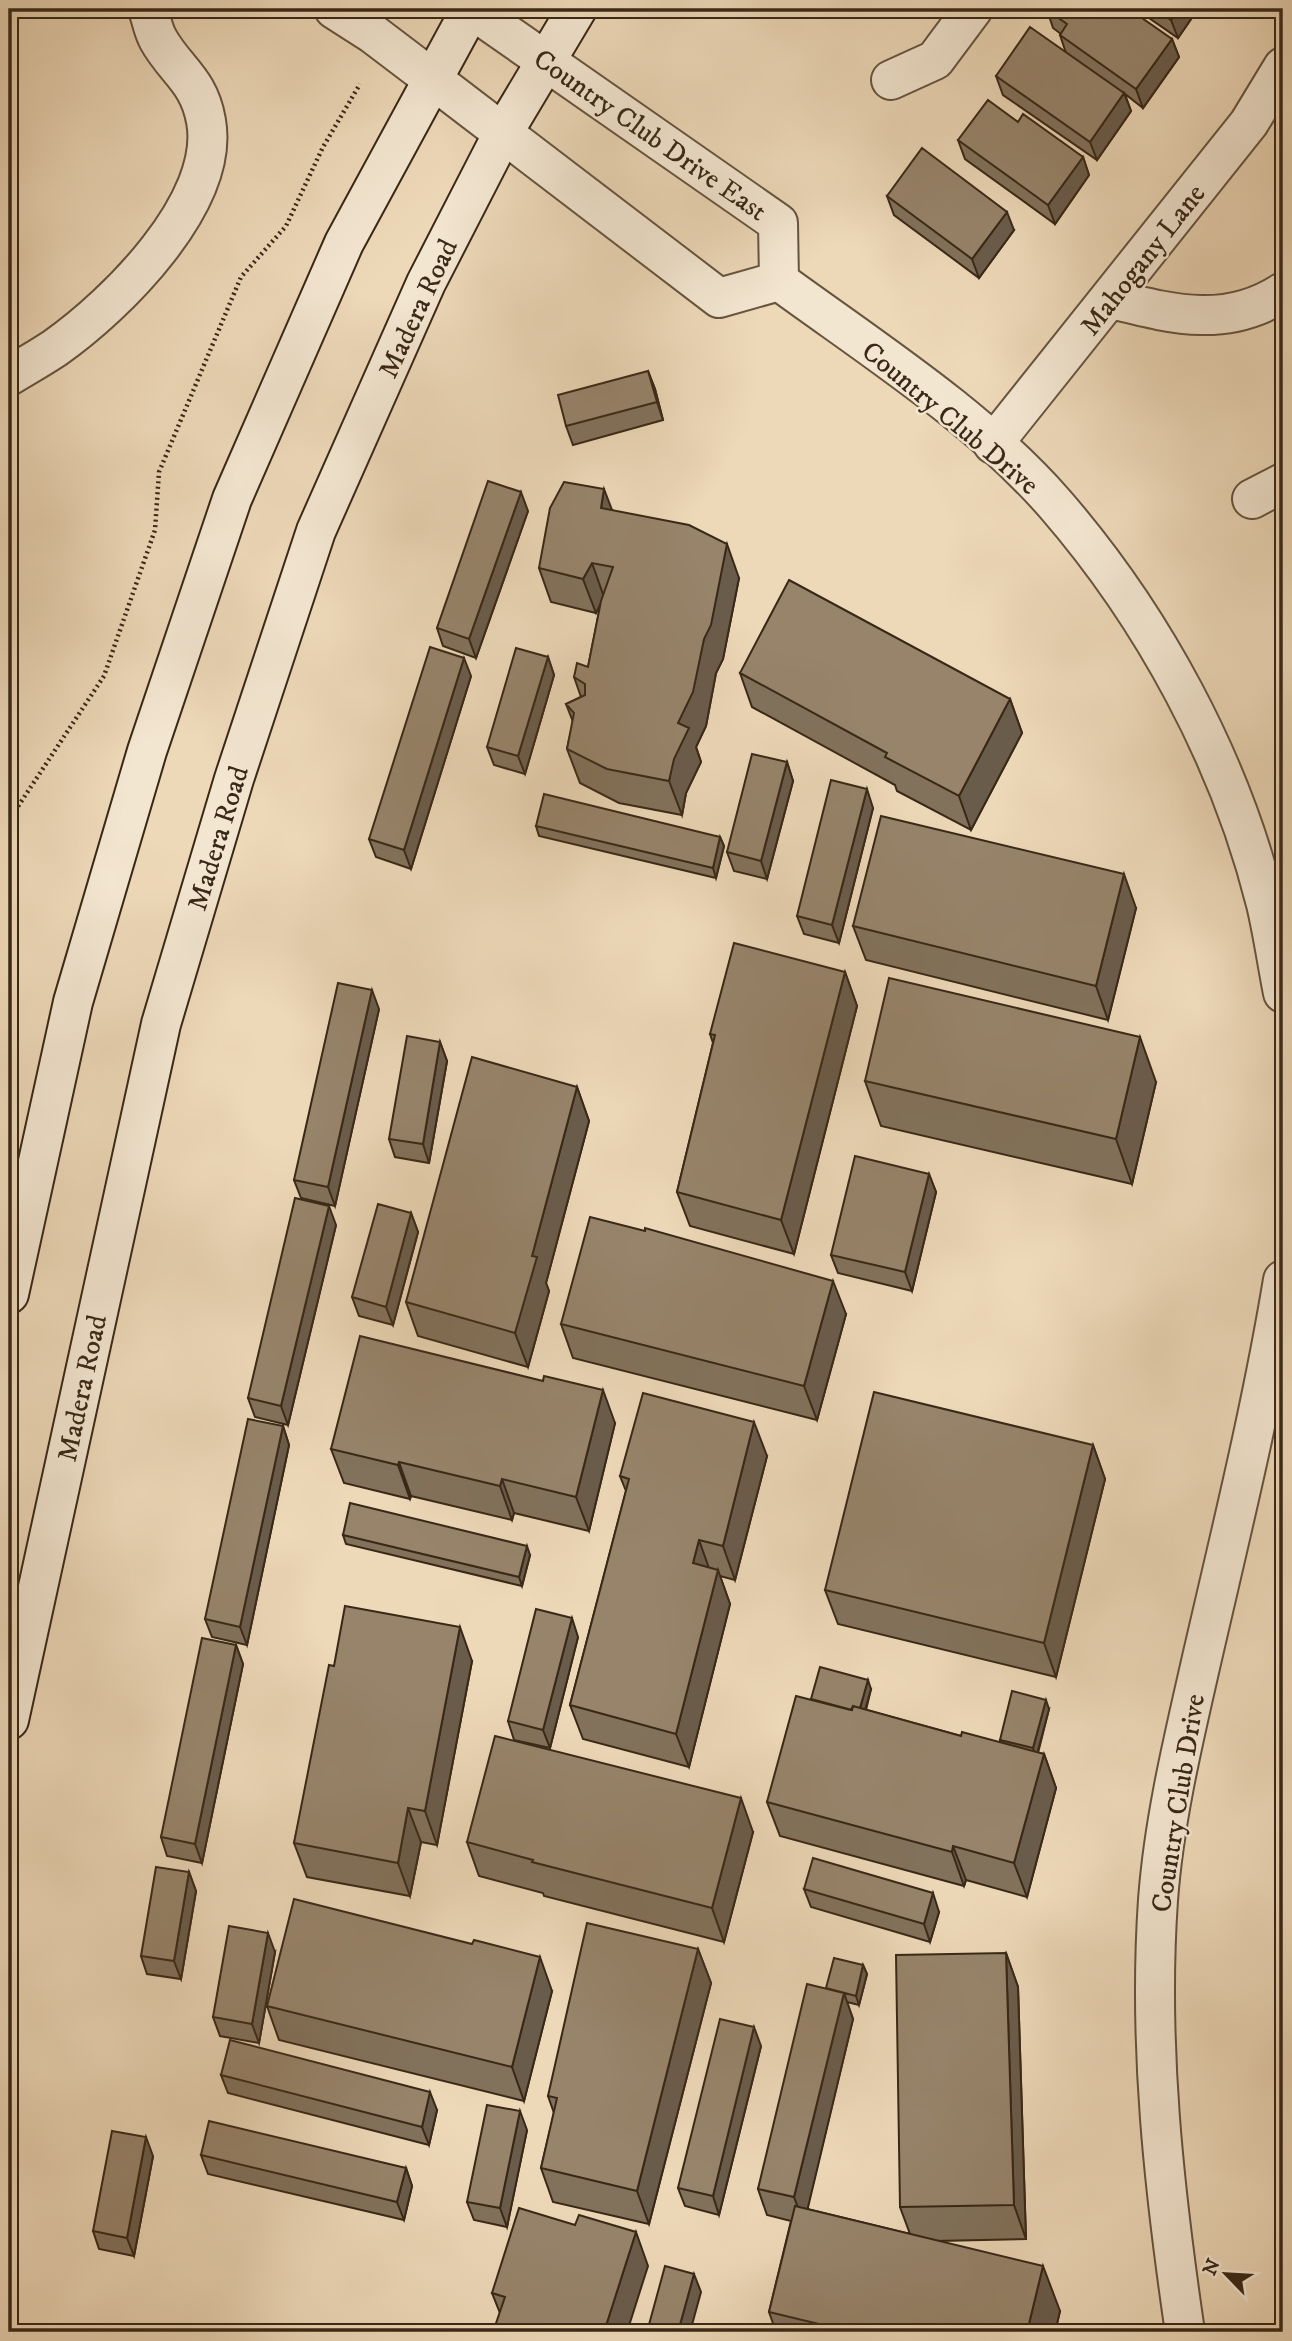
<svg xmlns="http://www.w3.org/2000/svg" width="1292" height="2341" font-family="'IM FELL DW Pica',serif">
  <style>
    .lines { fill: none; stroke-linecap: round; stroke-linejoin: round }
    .minor-casing { stroke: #66543f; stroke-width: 42 }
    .tertiary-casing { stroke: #66543f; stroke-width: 42 }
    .secondary-casing { stroke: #392817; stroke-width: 42 }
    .path { stroke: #392817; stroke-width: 4.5; stroke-dasharray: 2 3.5; stroke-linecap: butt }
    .minor { stroke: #f3e6d1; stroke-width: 38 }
    .tertiary { stroke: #f3e6d1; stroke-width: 38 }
    .secondary { stroke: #f3e6d1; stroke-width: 38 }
    .wall { fill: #82725c; stroke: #392817; stroke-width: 2 }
    .shaded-wall { fill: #6a5c4b; stroke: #392817; stroke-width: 2 }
    .building { fill: #97846b; stroke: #392817; stroke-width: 2 }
    .labels { text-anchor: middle; stroke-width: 5; stroke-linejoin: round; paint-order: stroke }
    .street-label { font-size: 28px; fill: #392817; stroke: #f3e6d1 }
  </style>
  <rect width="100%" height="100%" fill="#edd8b8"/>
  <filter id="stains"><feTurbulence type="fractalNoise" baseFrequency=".00286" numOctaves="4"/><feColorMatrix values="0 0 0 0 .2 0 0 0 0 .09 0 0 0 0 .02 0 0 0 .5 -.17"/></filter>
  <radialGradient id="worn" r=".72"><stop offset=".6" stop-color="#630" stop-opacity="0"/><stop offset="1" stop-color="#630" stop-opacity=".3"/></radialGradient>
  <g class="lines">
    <defs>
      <path id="minor" d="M334,9L373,34L431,78
        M891,80L935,60L973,9
        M1111,299C1172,314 1226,329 1283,292
        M9,376C24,367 40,358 55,348C115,306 221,202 206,121C199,80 175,70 158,39C153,30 151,18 148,9
        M993,444L1249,123L1283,67
        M1252,499L1283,483"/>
      <path id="tertiary" d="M471,9L778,223L779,281
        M431,78L719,298L779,281
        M779,281C872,349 979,417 1055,504C1153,617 1230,759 1266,904C1273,933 1277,963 1283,993
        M1185,2332C1164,2189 1148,2045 1158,1900C1164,1819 1184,1737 1202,1658C1231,1532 1262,1407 1283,1280"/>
      <path id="secondary" d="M9,1294L73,1002L147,751L232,499L344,243L471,9
        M9,1720L161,1024L234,779L316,531L426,283L503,133L577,9"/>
    </defs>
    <!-- minor casing -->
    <use href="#minor" class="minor-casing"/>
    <!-- tertiary casing -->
    <use href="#tertiary" class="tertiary-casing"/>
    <!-- secondary casing -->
    <use href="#secondary" class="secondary-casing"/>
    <!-- path -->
    <path class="path" d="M9,820L104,676L155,530L159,472L241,277L286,226L323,147L360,84"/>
    <!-- minor -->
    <use href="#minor" class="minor"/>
    <!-- tertiary -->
    <use href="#tertiary" class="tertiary"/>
    <!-- secondary -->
    <use href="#secondary" class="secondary"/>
  </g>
  <!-- wall -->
  <path class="wall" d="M1136,9H1198L1178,38Z
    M1047,10L1172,39L1179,57L1143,108L1125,94L1131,111L1097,160L1003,95L996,76L1066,53L1060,35L1061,34L1053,28Z
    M1018,122L1083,157L1089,175L1055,224L965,159L958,140Z
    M887,196L1014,230L979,278L894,215Z
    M648,371L655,389L663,420L573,445L566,426Z
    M612,510L739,578L723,659L716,673L706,726L696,747L701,762L686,793L682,815L619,803L580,783L567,749L573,722L566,704L581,697L574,677L588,667L601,602L596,613L551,602L539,568Z
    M528,511L476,658L443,646L437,628Z
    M548,657L554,675L525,774L494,765L487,747Z
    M740,673L1010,699L1022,733L971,830L897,791L895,785L752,707Z
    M471,676L411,869L376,857L369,839Z
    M787,762L793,781L767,879L734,871L727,852Z
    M873,808L839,943L804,934L797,916Z
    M536,826L720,837L724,846L716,878L539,836Z
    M1136,908L1108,1020L866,960L853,926Z
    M845,972L857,1006L794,1254L690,1226L677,1192L713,1043L710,1034Z
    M379,1009L335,1206L301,1198L294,1180Z
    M440,1042L447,1061L429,1163L395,1157L389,1139Z
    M865,1081L1156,1082L1132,1184L881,1126Z
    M577,1087L589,1121L546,1283L549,1291L528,1367L418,1336L406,1302Z
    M929,1174L936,1192L912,1291L838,1273L831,1255Z
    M411,1213L418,1232L393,1325L359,1316L352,1297Z
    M336,1225L288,1425L255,1417L248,1398Z
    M846,1314L817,1420L573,1358L561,1324Z
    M615,1423L589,1531L514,1513L512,1520L411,1496L410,1499L344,1483L331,1449Z
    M283,1426L289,1445L247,1645L212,1637L205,1619Z
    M1093,1445L1105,1479L1056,1677L838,1624L825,1590Z
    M767,1456L735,1580L720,1576L730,1604L689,1767L583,1739L570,1705L626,1491L620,1476Z
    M343,1535L530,1555L522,1586L346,1544Z
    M578,1637L550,1748L514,1740L508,1721Z
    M236,1645L243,1664L202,1863L167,1856L161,1837Z
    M472,1661L437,1845L421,1842L410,1896L307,1877L294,1843L334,1666Z
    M871,1689L866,1710L961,1736L1001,1743L1000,1740L1049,1709L1038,1753L1044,1754L1056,1788L1027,1897L966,1880L964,1886L780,1836L767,1802L811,1699Z
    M753,1832L724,1942L544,1896L543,1893L479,1876L467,1842Z
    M189,1872L196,1891L181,1979L147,1974L141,1956Z
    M804,1889L939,1912L930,1942L811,1907Z
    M698,1949L711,1983L649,2224L553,2202L541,2168L554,2113L548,2096Z
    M275,1952L259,2043L220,2036L213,2017Z
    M1006,1953L1018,1987L1026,2239L938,2241L1060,2311L1055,2332H776L769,2312L791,2221L767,2215L758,2189L826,1989L863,1965L867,1974L859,2005L847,2002L853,2019L807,2209L910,2234L900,2207Z
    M552,1991L524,2101L279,2040L267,2006Z
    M761,2046L719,2215L685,2206L678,2188Z
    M221,2075L437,2110L429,2145L228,2093Z
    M527,2130L507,2227L474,2220L467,2202Z
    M201,2155L406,2168L412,2186L404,2220L208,2174Z
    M153,2156L134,2256L99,2249L93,2231Z
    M648,2266L500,2313L492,2293Z"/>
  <!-- shaded-wall -->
  <path class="shaded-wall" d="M1179,9H1198L1178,38L1171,20Z
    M1172,39L1179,57L1143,108L1136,89Z
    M1124,93L1131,111L1097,160L1090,142Z
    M1083,157L1089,175L1055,224L1048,205Z
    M1007,212L1014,230L979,278L972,259Z
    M648,371L655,389L663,420L657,402Z
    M604,489L617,523L601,508Z
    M521,492L528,511L476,658L469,639Z
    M727,544L739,578L723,659L716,673L706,726L696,747L701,762L686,793L682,815L669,781L678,723L704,639Z
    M592,563L604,597L596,613L583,579Z
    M548,657L554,675L525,774L518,756Z
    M464,658L471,676L411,869L404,850Z
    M1010,699L1022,733L971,830L959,796Z
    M787,762L793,781L767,879L761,861Z
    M867,789L873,808L839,943L832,925Z
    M720,837L724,846L716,878L713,868Z
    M1124,874L1136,908L1108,1020L1096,986Z
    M845,972L857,1006L794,1254L781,1220Z
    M372,990L379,1009L335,1206L328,1187Z
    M1140,1037L1156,1082L1132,1184L1116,1139Z
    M440,1042L447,1061L429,1163L423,1144Z
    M577,1087L589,1121L546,1283L549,1291L528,1367L515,1333L532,1256Z
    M929,1174L936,1192L912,1291L905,1272Z
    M329,1206L336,1225L288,1425L281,1406Z
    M411,1213L418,1232L393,1325L386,1307Z
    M833,1281L846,1314L817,1420L804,1386Z
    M603,1390L615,1423L589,1531L576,1497Z
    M754,1422L767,1456L735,1580L723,1546Z
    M283,1426L289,1445L247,1645L240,1627Z
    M1093,1445L1105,1479L1056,1677L1044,1643Z
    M399,1462L411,1496L410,1499L398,1465Z
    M502,1479L514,1513L512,1520L500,1486Z
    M699,1540L711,1574L693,1563Z
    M527,1546L530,1555L522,1586L519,1577Z
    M718,1570L730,1604L689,1767L676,1734Z
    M572,1618L578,1637L550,1748L543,1730Z
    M460,1627L472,1661L437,1845L425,1811Z
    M236,1645L243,1664L202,1863L195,1844Z
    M868,1680L871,1689L862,1721L859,1712Z
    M1046,1700L1049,1709L1036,1758L1033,1748Z
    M1044,1754L1056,1788L1027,1897L1014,1863Z
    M741,1798L753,1832L724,1942L712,1908Z
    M408,1808L421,1842L410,1896L398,1863Z
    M953,1846L966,1880L964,1886L952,1852Z
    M189,1872L196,1891L181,1979L174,1961Z
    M933,1893L939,1912L930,1942L924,1924Z
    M268,1933L275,1952L259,2043L252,2024Z
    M698,1949L711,1983L649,2224L637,2191Z
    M1006,1953L1018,1987L1026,2239L1014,2205Z
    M540,1957L552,1991L524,2101L512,2067Z
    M863,1965L867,1974L859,2005L856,1996Z
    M844,1993L853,2019L804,2224L794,2197Z
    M754,2027L761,2046L719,2215L713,2196Z
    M430,2092L437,2110L429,2145L422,2127Z
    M520,2111L527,2130L507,2227L500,2208Z
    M146,2137L153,2156L134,2256L127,2238Z
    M406,2168L412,2186L404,2220L397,2202Z
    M636,2232L648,2266L627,2332H604Z
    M1043,2266L1060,2311L1055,2332H1027Z
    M694,2274L701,2292L690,2332H678Z"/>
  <!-- building -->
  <path class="building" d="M1047,9H1129L1172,39L1136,89L1060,35L1067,24L1047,10Z
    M1156,9H1179L1171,20Z
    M1030,27L1124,93L1090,142L996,76Z
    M988,100L1018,122L1023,114L1083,157L1048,205L958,140Z
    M922,148L1007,212L972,259L887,196Z
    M648,371L657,402L566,426L558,395Z
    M488,481L521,492L469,639L437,628Z
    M564,482L604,489L601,508L689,525L727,544L711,625L704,639L693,692L678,723L689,728L674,759L669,781L607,769L567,749L574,713L566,704L585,695V684L574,677L577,663L588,667L601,601L613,567L592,563L583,579L539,568L550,508Z
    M1283,506V521L1277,510Z
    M789,580L1010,699L959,796L885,757L887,753L740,673Z
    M430,647L464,658L404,850L369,839Z
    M516,648L548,657L518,756L487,747Z
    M752,754L787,762L761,861L727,852Z
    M831,780L867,789L832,925L797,916Z
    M544,794L720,837L713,868L536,826Z
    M881,816L1124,874L1096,986L853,926Z
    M734,943L845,972L781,1220L677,1192L715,1035L710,1034Z
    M889,978L1140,1037L1116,1139L865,1081Z
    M338,983L372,990L328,1187L294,1180Z
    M407,1036L440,1042L423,1144L389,1139Z
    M472,1057L577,1087L532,1256L537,1257L515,1333L406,1302Z
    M855,1156L929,1174L905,1272L831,1255Z
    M295,1198L329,1206L281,1406L248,1398Z
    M378,1204L411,1213L386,1307L352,1297Z
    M590,1217L645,1231V1228L833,1281L804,1386L561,1324Z
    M360,1336L543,1381L544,1376L603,1390L576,1497L502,1479L500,1486L399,1462L398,1465L331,1449Z
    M874,1392L1093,1445L1044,1643L825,1590Z
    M643,1393L754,1422L723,1546L699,1540L693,1563L718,1570L676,1734L570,1705L629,1479L620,1476Z
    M248,1419L283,1426L240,1627L205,1619Z
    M350,1503L527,1546L519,1577L343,1535Z
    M345,1606L460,1627L425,1811L408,1808L398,1863L294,1843L329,1665L334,1666Z
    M536,1609L572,1618L543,1730L508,1721Z
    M202,1638L236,1645L195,1844L161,1837Z
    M820,1667L868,1680L860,1708L853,1706L852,1710L811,1699Z
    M1012,1691L1046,1700L1033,1748L1000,1740Z
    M796,1696L851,1710L853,1706L961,1736L962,1732L1044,1754L1014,1863L953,1846L952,1852L767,1802Z
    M495,1736L741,1798L712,1908L532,1862L533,1860L467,1842Z
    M813,1858L933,1893L924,1924L804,1889Z
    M156,1867L189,1872L174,1961L141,1956Z
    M294,1899L472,1944L474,1940L540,1957L512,2067L267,2006Z
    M587,1923L698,1949L637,2191L541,2168L557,2098L548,2096Z
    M229,1926L268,1933L252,2024L213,2017Z
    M1006,1953L1014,2205L900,2207L896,1955Z
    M834,1958L863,1965L856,1996L826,1988Z
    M807,1984L844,1993L794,2197L758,2189Z
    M720,2019L754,2027L713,2196L678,2188Z
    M230,2040L430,2092L422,2127L221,2075Z
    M487,2105L520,2111L500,2208L467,2202Z
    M209,2121L406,2168L397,2202L201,2155Z
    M112,2131L146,2137L127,2238L93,2231Z
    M795,2206L1043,2266L1027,2332H852L769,2312Z
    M519,2208L575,2225L579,2215L636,2232L604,2332H493L505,2297L492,2293Z
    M665,2266L694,2274L678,2332H647Z"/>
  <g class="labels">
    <!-- street labels -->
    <g class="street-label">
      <text transform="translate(651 134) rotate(35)" y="10">Country Club Drive East</text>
      <text transform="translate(1142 259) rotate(-52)" y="10">Mahogany Lane</text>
      <text transform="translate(417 308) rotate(-65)" y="10">Madera Road</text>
      <text transform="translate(951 417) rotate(40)" y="10">Country Club Drive</text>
      <text transform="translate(217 838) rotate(-73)" y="10">Madera Road</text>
      <text transform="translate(81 1388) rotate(-78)" y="10">Madera Road</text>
      <text transform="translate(1177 1803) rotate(-81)" y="10">Country Club Drive</text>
    </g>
  </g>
  <!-- margin -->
  <rect width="1292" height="2341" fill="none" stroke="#edd8b8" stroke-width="35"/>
  <rect x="10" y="10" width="1271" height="2320" fill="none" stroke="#392817" stroke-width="3.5"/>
  <rect x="18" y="18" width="1257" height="2306" fill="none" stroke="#392817" stroke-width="2"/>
  <!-- north arrow -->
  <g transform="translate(1226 2274) rotate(295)" stroke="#f3e6d1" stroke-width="5" paint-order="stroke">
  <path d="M0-5L12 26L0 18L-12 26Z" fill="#392817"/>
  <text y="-10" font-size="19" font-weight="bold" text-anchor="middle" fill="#392817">N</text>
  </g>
  <rect width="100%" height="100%" filter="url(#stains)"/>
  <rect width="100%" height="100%" fill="url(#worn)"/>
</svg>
